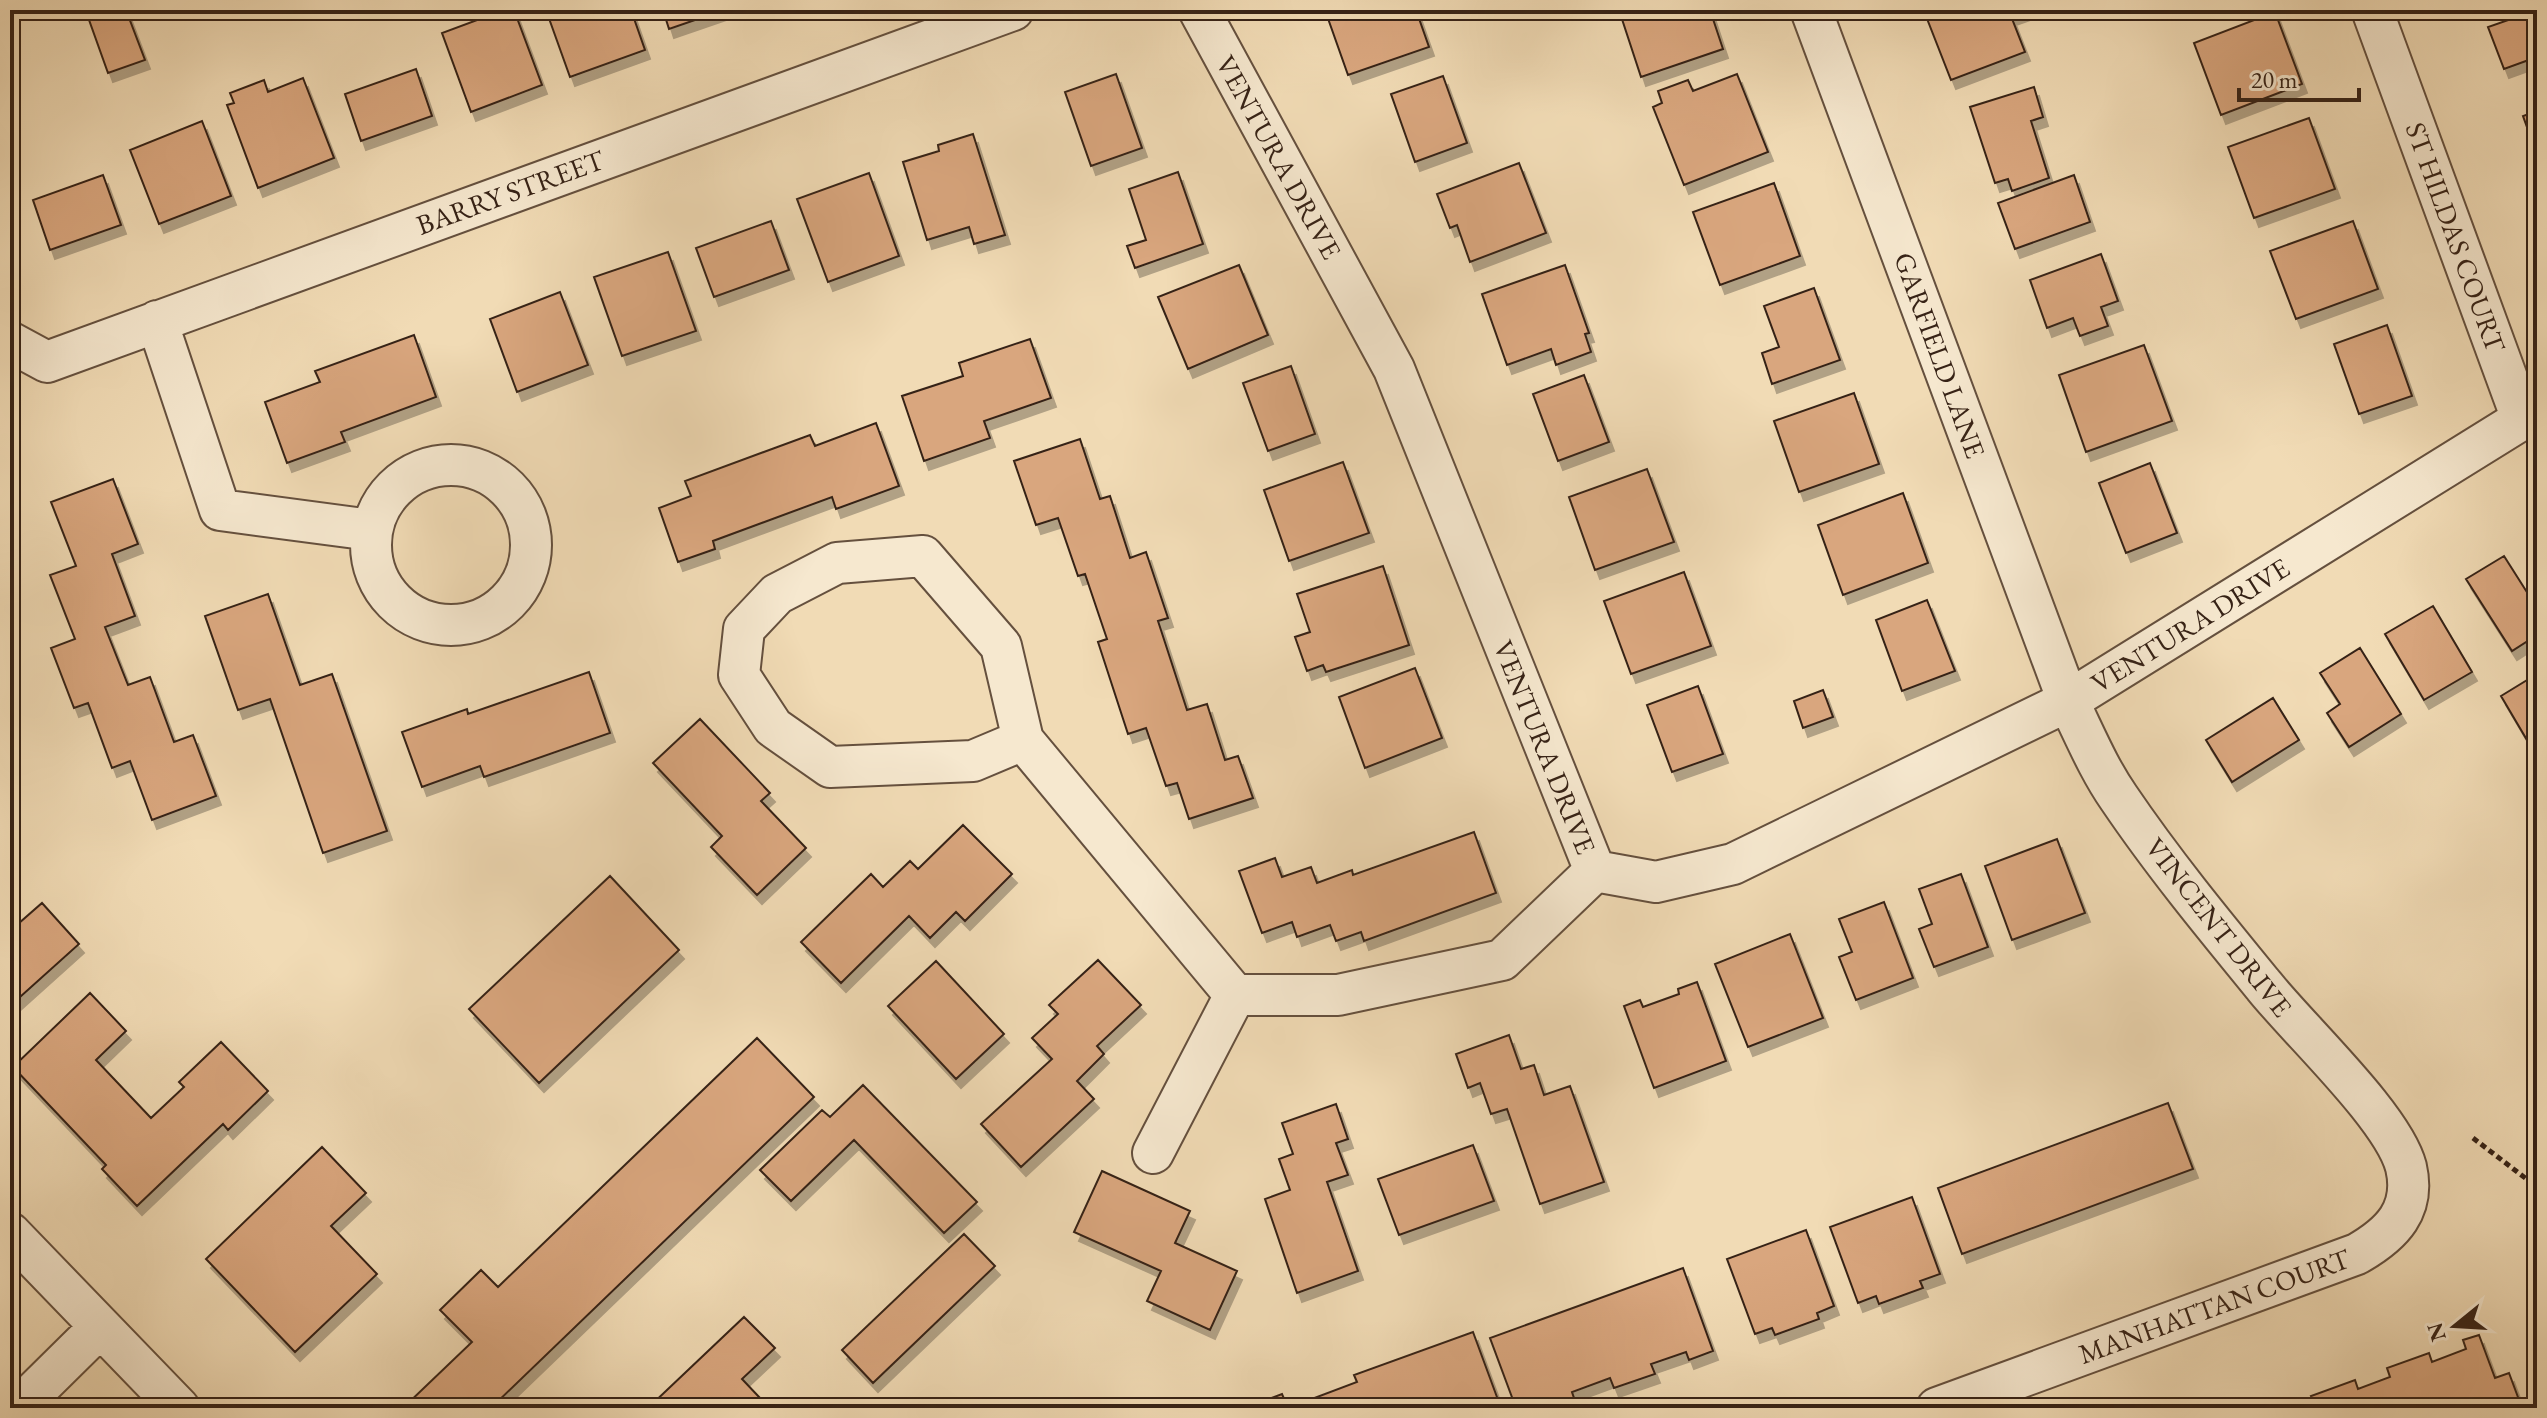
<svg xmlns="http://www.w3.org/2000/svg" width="2547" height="1418" font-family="'EB Garamond',serif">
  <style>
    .building { fill: #d9a67e; stroke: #362216; stroke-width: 2; filter: url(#shadow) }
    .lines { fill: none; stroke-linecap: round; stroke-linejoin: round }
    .minor-casing { stroke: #65503e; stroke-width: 44 }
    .path { stroke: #362216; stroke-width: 5; stroke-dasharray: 6 4; stroke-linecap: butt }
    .minor { stroke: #f6e8cf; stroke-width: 40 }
    .labels { text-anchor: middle; stroke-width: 8; stroke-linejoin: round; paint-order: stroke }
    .street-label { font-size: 28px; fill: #362216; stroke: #f6e8cf }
  </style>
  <defs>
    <filter id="shadow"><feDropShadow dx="5" dy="9" stdDeviation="0" flood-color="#0004"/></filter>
  </defs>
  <rect width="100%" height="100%" fill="#f1dbb5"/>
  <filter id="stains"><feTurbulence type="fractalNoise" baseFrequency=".0025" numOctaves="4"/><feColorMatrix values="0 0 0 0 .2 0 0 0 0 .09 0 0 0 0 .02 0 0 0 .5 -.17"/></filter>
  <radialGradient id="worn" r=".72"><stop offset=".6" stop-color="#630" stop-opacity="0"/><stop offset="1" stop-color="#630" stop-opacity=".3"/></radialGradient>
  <!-- building -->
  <path class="building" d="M106,10H126L145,60L108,73L88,17Z
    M504,10H514L542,85L471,112L442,33Z
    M546,10H631L645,50L570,77Z
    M663,10H724L669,29Z
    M1325,10H1416L1429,47L1348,75Z
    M1619,10H1710L1723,49L1641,77Z
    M2028,10L2011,16L2025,52L1951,80L1924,11Z
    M2537,10V57L2504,69L2488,27Z
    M2275,12L2302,84L2221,115L2194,43Z
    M416,69L432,116L361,141L345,94Z
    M1116,74L1142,148L1091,166L1065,92Z
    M1737,74L1768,152L1684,185L1653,107L1662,103L1658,91L1688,80L1693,91Z
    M1443,76L1467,143L1415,162L1391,94Z
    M303,78L334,158L258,188L227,105L234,103L230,93L264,80L268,92Z
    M2034,87L2043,117L2031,121L2049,178L2012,191L2008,179L1995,183L1970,107Z
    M2537,111V155L2523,116Z
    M2309,118L2335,189L2254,218L2228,147Z
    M202,121L231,196L159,224L130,150Z
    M973,134L1005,235L974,244L969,227L927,240L903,162L939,151L938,145Z
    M1519,163L1546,233L1470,262L1457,225L1450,228L1437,194Z
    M1178,172L1203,244L1135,268L1127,246L1146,240L1129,189Z
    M869,173L899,256L828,282L797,199Z
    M103,175L121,225L50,250L33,200Z
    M2074,175L2090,222L2015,249L1998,203Z
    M1774,183L1800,256L1720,285L1693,212Z
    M771,221L789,270L714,297L696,248Z
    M2353,221L2378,289L2296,319L2270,251Z
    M668,252L696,331L622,356L594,277Z
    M2101,254L2118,301L2101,307L2108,326L2080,336L2073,318L2047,328L2030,280Z
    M1239,265L1268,335L1188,369L1158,297Z
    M1565,265L1589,333L1585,334L1591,352L1556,365L1551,349L1507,365L1482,294Z
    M1814,288L1840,360L1772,384L1762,353L1779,347L1764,306Z
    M560,292L588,365L517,392L490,319Z
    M2387,325L2412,396L2359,414L2334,344Z
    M414,335L436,397L341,432L345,442L287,463L265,402L320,382L315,371Z
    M1030,339L1051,398L984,421L990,438L924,461L902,396L963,376L959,363Z
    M2144,345L2172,421L2086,452L2059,375Z
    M1291,366L1315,434L1268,451L1243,383Z
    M1584,375L1609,442L1558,461L1533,394Z
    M1854,393L1879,464L1799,492L1774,421Z
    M876,423L899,486L836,509L832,497L713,541L715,549L678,562L659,508L691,496L685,481L810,435L815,446Z
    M1080,439L1100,499L1110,496L1130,558L1146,552L1168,618L1158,621L1187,710L1207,704L1225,760L1238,756L1253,798L1189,819L1177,783L1166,786L1146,728L1128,734L1098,642L1107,639L1085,574L1078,576L1058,518L1036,525L1014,461Z
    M1343,462L1369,533L1289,561L1264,490Z
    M2150,463L2177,533L2126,553L2099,483Z
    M1647,469L1674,542L1595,570L1569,497Z
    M113,479L138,544L112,554L135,616L105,627L128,685L150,677L174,742L193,735L216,796L152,820L130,761L112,768L88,703L74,708L51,648L75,639L50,575L76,566L51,502Z
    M1903,493L1928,563L1843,595L1818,525Z
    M2504,556L2537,608V635L2512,651L2466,579Z
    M1383,566L1409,645L1326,672L1323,665L1307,671L1295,637L1310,632L1297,594Z
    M1684,572L1711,646L1631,674L1604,601Z
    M268,594L300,685L332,674L387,831L323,853L270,699L238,710L205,616Z
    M1927,600L1955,671L1902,691L1876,620Z
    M2433,606L2472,672L2424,700L2385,634Z
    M2360,648L2401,714L2349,747L2327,713L2340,704L2320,673Z
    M1415,668L1442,738L1365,768L1339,697Z
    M589,672L610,733L484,777L480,766L422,787L402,732L467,709L468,714Z
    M2537,674V734L2527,740L2501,696Z
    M1698,686L1723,754L1672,772L1647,705Z
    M1823,690L1833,717L1803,728L1794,701Z
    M2273,698L2299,740L2232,782L2206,740Z
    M700,719L770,793L761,801L806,848L757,895L711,847L722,836L653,763Z
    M963,825L1012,874L965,921L956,912L930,938L909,916L841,983L801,942L871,874L883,887L910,861L918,869Z
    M1474,832L1496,893L1364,941L1361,932L1336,941L1330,925L1297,937L1292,922L1262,933L1239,871L1275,858L1282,877L1311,867L1317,883L1352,870L1353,875Z
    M2057,839L2085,913L2012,940L1985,866Z
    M1961,874L1988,947L1934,967L1919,929L1932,924L1919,889Z
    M610,876L679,950L539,1083L469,1009Z
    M1884,902L1913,978L1856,1000L1839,957L1852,952L1839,919Z
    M42,903L79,944L10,1006V931Z
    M1790,934L1823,1018L1748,1047L1715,964Z
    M1098,960L1141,1005L1097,1046L1104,1054L1077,1081L1094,1099L1021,1167L981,1124L1052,1059L1032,1038L1058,1014L1049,1005Z
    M936,961L1004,1034L956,1079L888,1006Z
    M1697,982L1726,1061L1654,1088L1624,1006L1640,1000L1643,1007L1679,994L1678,989Z
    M90,993L126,1031L96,1060L151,1118L184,1087L179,1082L221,1042L268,1091L228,1130L223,1124L137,1206L102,1169L106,1165L13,1067Z
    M1509,1035L1521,1069L1534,1065L1544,1095L1570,1086L1604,1182L1540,1204L1507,1109L1491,1114L1480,1083L1468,1088L1456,1054Z
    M757,1038L814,1097L491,1408H403L472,1342L440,1310L481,1270L498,1287Z
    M863,1085L977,1202L944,1233L854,1140L791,1201L760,1170L822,1110L830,1117Z
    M2168,1103L2193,1169L1962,1254L1938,1188Z
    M1336,1104L1348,1139L1336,1143L1348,1175L1327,1182L1358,1271L1297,1293L1265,1199L1290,1190L1279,1159L1293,1154L1282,1123Z
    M1473,1145L1494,1201L1399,1235L1378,1179Z
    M322,1147L366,1193L331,1226L377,1274L295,1352L206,1259Z
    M1102,1171L1190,1211L1175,1243L1237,1271L1210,1330L1147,1301L1161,1271L1074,1232Z
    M1912,1197L1940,1274L1920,1281L1923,1288L1879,1304L1876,1296L1858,1303L1830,1227Z
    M1806,1230L1834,1306L1817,1313L1819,1319L1775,1335L1772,1328L1755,1334L1727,1259Z
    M964,1234L995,1266L873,1383L842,1350Z
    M1683,1268L1713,1351L1689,1360L1686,1352L1651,1364L1655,1374L1614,1388L1610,1378L1572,1392L1575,1401L1557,1408H1516L1490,1338Z
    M744,1317L775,1348L742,1379L760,1398L749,1408H648Z
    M1473,1332L1501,1408H1245L1282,1394L1288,1408L1357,1382L1354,1375Z
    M2479,1335L2495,1378L2509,1373L2522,1408H2303L2315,1404L2311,1396L2355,1380L2358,1389L2390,1377L2387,1368L2429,1353L2432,1362L2466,1349L2463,1340Z"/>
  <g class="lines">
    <defs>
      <path id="minor" d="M1199,10L1394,369L1595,871
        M1811,10L2068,701C2084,733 2098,768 2119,798C2163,863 2214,925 2264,986C2300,1031 2393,1117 2406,1167C2416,1210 2392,1234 2357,1254L1937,1408
        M2372,10L2522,419
        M157,321L220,510L371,530
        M10,342L47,362L1013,10
        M371 545a80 80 0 1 1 160 0a80 80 0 1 1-160 0Z
        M1023,740L973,761L830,767L773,727L739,675L744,629L777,594L837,563L923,556L1001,646L1023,740L1235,995
        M1595,871L1656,882L1733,864L2068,701L2537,410
        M1235,995H1338L1502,960L1595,871
        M1153,1153L1235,995
        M10,1233L179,1408
        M18,1408L100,1327"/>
    </defs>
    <!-- minor casing -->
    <use href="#minor" class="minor-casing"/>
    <!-- path -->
    <path class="path" d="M2473,1138L2537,1187"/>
    <!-- minor -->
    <use href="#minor" class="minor"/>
  </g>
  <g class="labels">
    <!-- street labels -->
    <g class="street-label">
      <text transform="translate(1279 157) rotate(61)" y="10">VENTURA DRIVE</text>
      <text transform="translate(510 192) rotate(-20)" y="10">BARRY STREET</text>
      <text transform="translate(2456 237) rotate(70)" y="10">ST HILDAS COURT</text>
      <text transform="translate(1940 355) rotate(70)" y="10">GARFIELD LANE</text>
      <text transform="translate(2190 625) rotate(-32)" y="10">VENTURA DRIVE</text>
      <text transform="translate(1545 747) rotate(68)" y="10">VENTURA DRIVE</text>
      <text transform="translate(2219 927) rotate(52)" y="10">VINCENT DRIVE</text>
      <text transform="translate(2214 1306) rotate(-20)" y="10">MANHATTAN COURT</text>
    </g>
  </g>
  <!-- margin -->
  <rect width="2547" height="1418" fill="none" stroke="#f1dbb5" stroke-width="40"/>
  <rect x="12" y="12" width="2523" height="1394" fill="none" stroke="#362216" stroke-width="4"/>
  <rect x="20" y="20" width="2507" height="1378" fill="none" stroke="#362216" stroke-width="2"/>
  <!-- north arrow -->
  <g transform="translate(2455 1326) rotate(252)" stroke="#f6e8cf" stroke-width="6" paint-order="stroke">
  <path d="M0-6L14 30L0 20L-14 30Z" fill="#362216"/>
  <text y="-12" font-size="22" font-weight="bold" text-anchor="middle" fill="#362216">N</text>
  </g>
  <!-- scale -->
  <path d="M2239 88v12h120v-12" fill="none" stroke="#362216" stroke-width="4"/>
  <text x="2251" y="88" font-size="24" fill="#362216" stroke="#f6e8cf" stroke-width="6" paint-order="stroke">20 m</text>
  <rect width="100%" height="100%" filter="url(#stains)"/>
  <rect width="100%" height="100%" fill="url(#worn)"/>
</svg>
